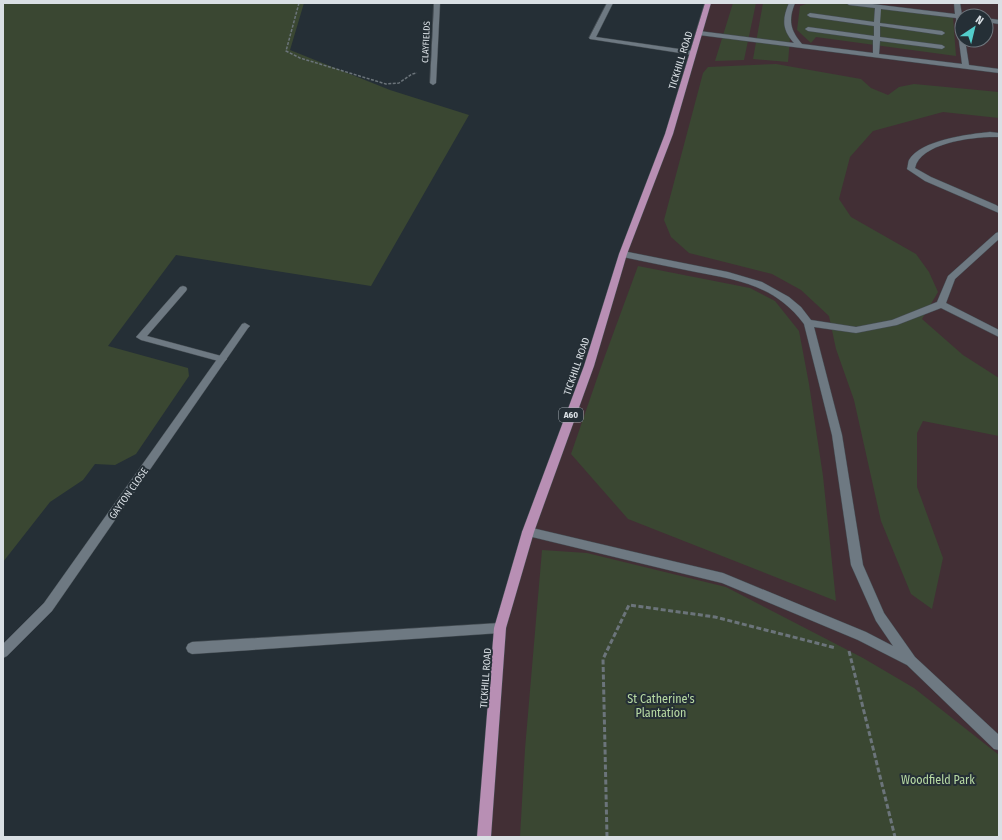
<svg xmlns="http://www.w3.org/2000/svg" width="1002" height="840" font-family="'Fira Sans Condensed',sans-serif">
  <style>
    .medical { fill: #422f35; fill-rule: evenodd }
    .green { fill: #3a4732 }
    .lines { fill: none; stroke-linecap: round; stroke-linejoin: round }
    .service-casing { stroke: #434b51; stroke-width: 1 }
    .minor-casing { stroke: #434b51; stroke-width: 1 }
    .primary-casing { stroke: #434b51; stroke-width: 1 }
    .path-far1 { stroke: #6b747a; stroke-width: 1.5; stroke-dasharray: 3 1.5; stroke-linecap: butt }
    .path { stroke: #6b747a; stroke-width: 3; stroke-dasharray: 5 2.5; stroke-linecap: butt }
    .service { fill: #6e7982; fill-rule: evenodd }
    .minor { fill: #6e7982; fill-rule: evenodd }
    .primary { fill: #b88fb4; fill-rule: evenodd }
    .labels { text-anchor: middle; stroke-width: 4; stroke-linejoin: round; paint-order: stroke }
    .far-street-label { font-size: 9px; fill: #d9dfe4; stroke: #252f36 }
    .shield { fill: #252f36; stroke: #a3aab0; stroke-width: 1 }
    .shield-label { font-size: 9px; font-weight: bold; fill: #d9dfe4 }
    .street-label { font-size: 10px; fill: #d9dfe4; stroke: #252f36 }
    .near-park-label { font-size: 12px; fill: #b8daa4; stroke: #252f36 }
  </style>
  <rect width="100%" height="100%" fill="#252f36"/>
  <!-- medical -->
  <path class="medical" d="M708,3H999V837H484L500,628L623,254L669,134ZM962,16H986V40H962Z"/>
  <!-- green -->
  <path class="green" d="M3,3H304L290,50L390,90L469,115L371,286L176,255L108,346L188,368L189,376L136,454L115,465L95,464L83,480L50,502L3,562Z
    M733,3H756L744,60L715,61Z
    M763,3H793L788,62L753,59Z
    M809,3H845L953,17L956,56L816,37L811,43L797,30L800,6Z
    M776,64L861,79L871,88L888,95L899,87L914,84L999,92V118L943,112L873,131L850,157L839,199L851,217L916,254L929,272L938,292L922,319L963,355L999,378V436L923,421L917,433V487L943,558L932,609L911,594L881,521L854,400L836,349L829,316L801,290L772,274L689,253L671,237L664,220L703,73L708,67Z
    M638,266L750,288L775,301L799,331L809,384L823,476L836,601L628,519L571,454L602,364Z
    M542,550L587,553L726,587L863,658L914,688L999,755V837H520L525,749Z"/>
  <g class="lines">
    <defs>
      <path id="service" d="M607,3H613L596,37L693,51L696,53L693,55L590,39L589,38Z
        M789,3H795C788,20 790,30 802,44L873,53V40L808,31L805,29L808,27L874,36V26L810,17L807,15L810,13L874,22L875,8L849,5L846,3H864L955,14L954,3H960L962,15L964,16H962V40H965L969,65L999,69V73L699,35L696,33L699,31L794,43C782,30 782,19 789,3ZM881,9L956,18L962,64L879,54L880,41L942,49L945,47L942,45L880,37V26L942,35L945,33L942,31L880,23Z
        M986,18L999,20V24L986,22Z
        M990,132L999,133V137C977,136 920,142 915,168L931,177L996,205L999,207V213L925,181L907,169C908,166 908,162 909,160C920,140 970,134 990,132Z
        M999,232V239L955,279L946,303L999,330V337L941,308L897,325L856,333L814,327L842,435L863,565L884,613L915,657L999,735V750L994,749L907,665L858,640L722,583L524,535L522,532L524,529L528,527L723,573L866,632L893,646L876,621L851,565L832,435L804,324C776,286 739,280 696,272C671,267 647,262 623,257L619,254L623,251L728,272L762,282L789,297L801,307L811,320L856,327L892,320L937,302L948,276L996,233Z
        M183,286L186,287L187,289L186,291L147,336L225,357L227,359L225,361L222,362L141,340L136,337L180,287Z
        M500,623L504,624L506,628L504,632L500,633L192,654L188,652L186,648L188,644L192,642Z"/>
      <path id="minor" d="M434,3H440L436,83L433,85L430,83Z
        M245,323L250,326L248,328L52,611L7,656L3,658V644L44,603L242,324Z"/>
      <path id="primary" d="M705,3H711L673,134L627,254L594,366L534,532L506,628L491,837H477L494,628L522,532L584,366L619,254L665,134Z"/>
    </defs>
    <!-- service casing -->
    <use href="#service" class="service-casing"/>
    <!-- minor casing -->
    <use href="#minor" class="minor-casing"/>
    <!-- primary casing -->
    <use href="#primary" class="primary-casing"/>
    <!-- path-far1 -->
    <path class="path-far1" d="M299,3L286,51L300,58L386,84L399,83L412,74L417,73"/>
    <!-- path -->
    <path class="path" d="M849,651L895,837
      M607,837L603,659L629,605L715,617L836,648"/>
    <!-- service -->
    <use href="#service" class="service"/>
    <!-- minor -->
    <use href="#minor" class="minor"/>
    <!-- primary -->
    <use href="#primary" class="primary"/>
  </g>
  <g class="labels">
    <!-- far-street labels -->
    <g class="far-street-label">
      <text transform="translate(426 42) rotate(-87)" y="3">CLAYFIELDS</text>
    </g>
    <!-- shield labels -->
    <rect class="shield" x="559" y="408" width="24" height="14" rx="3"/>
    <g class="shield-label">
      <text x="571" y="418">A60</text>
    </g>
    <!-- street labels -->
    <g class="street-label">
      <text transform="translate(680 60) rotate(-73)" y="4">TICKHILL ROAD</text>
      <text transform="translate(576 366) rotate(-71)" y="4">TICKHILL ROAD</text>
      <text transform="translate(128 493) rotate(-55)" y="4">GAYTON CLOSE</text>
      <text transform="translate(485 678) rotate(-86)" y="4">TICKHILL ROAD</text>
    </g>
    <!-- near-park labels -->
    <g class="near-park-label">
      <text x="661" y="703">St Catherine's<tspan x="661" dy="14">Plantation</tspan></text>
      <text x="938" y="784">Woodfield Park</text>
    </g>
  </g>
  <!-- border -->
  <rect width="1002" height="840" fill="none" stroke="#d9dfe4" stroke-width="8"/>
  <!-- north arrow -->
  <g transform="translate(974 28) rotate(35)"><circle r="19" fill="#252f36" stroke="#6d757c"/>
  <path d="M0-3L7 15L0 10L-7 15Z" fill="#53cdcb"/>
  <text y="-6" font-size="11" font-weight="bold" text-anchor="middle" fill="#d9dfe4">N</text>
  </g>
</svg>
